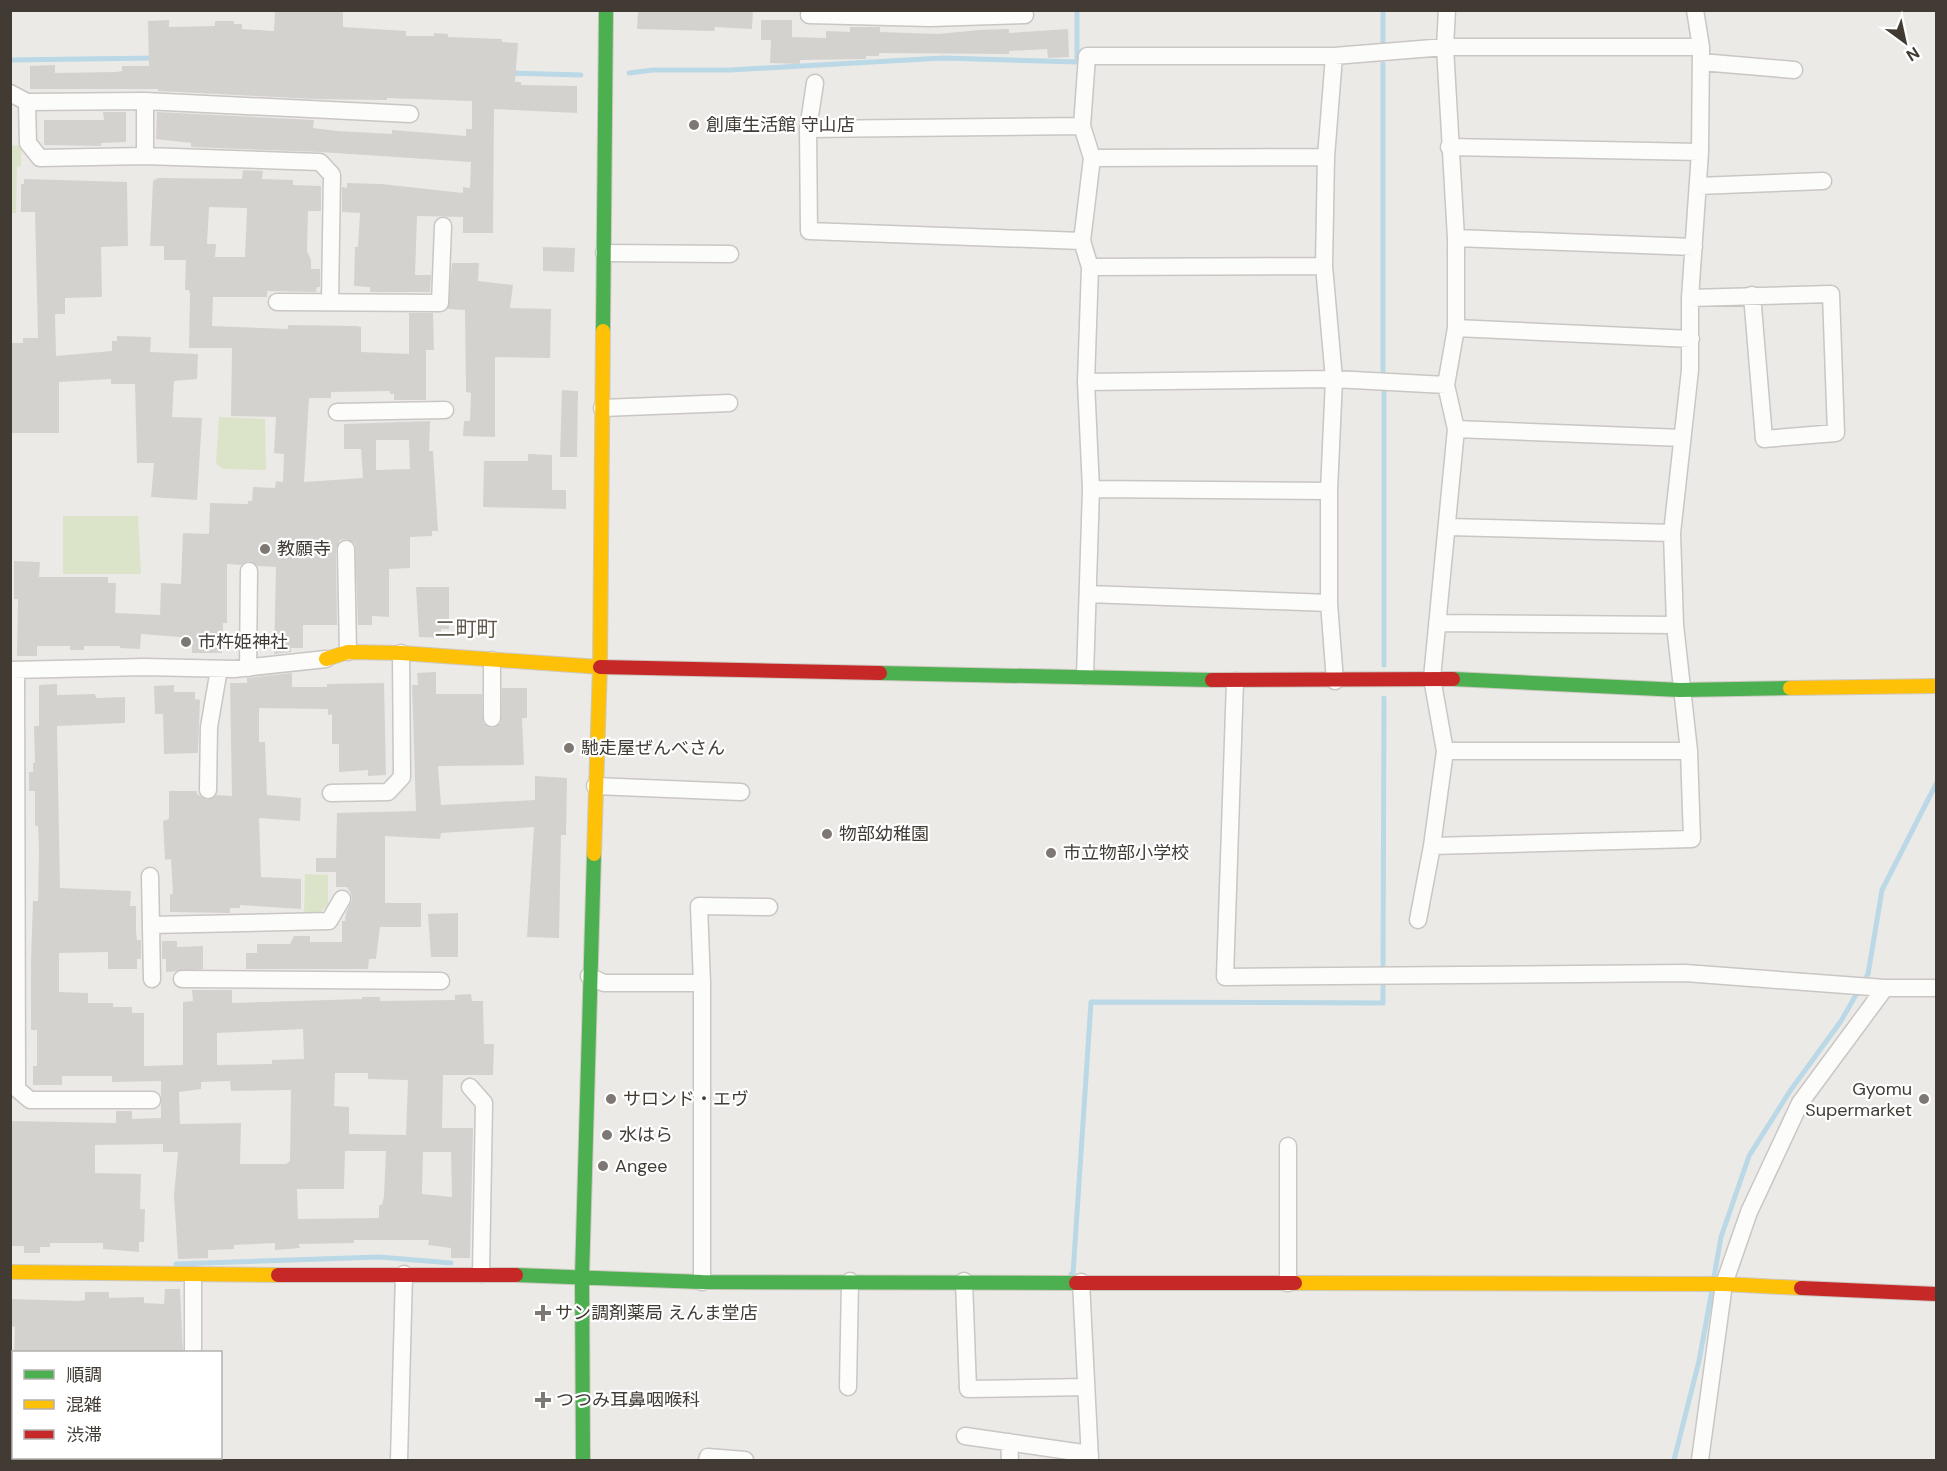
<svg xmlns="http://www.w3.org/2000/svg" width="1947" height="1471" font-family="'DM Sans','Noto Sans JP',sans-serif">
  <style>
    .green { fill: #dbe4c9 }
    .lines { fill: none; stroke-linecap: round; stroke-linejoin: round }
    .stream { stroke: #bbd8e6; stroke-width: 5 }
    .building { fill: #d4d2ce; fill-rule: evenodd }
    .street-casing { stroke: #c9c6c3; stroke-width: 19 }
    .fast-casing { stroke: #cdc9c1; stroke-width: 16 }
    .slow-casing { stroke: #cdc9c1; stroke-width: 16 }
    .jam-casing { stroke: #cdc9c1; stroke-width: 16 }
    .street { stroke: #fcfcfb; stroke-width: 16 }
    .fast { stroke: #4caf50; stroke-width: 14 }
    .slow { stroke: #ffc107; stroke-width: 14 }
    .jam { stroke: #c62828; stroke-width: 14 }
    .poi-dot { fill: #7d7873; stroke: #fff; stroke-width: 2 }
    .labels { text-anchor: middle; stroke-width: 4.5; stroke-linejoin: round; paint-order: stroke }
    .poi-label { font-size: 18px; fill: #413b34; stroke: #fff; text-anchor: start }
    .quarter-label { font-size: 21px; fill: #62584d; stroke: #fff }
  </style>
  <rect width="100%" height="100%" fill="#eceae7"/>
  <!-- green -->
  <path class="green" d="M21,145V166L17,167L16,213H11V146Z
    M219,417L265,419L266,470L224,469L216,464Z
    M63,516H138L141,574H63Z
    M305,874L328,875V904L320,913L304,914Z"/>
  <g class="lines">
    <!-- stream -->
    <path class="stream" d="M1383,10V42
      M10,60L156,58
      M1383,64V374
      M509,73L581,75
      M629,73L653,70H730L943,58L1077,62V10
      M1384,391V665
      M1383,972L1384,698
      M176,1264L379,1257L451,1263
      M1071,1274H1073L1091,1002L1383,1003V982
      M1714,1277L1721,1237L1749,1156L1790,1091L1841,1021L1868,974L1882,890L1936,784
      M1674,1460L1699,1361L1712,1290"/>
  </g>
  <!-- building -->
  <path class="building" d="M275,10H343V27L406,31V36H434V33L448,34V37L502,39V42L518,43L515,82H521V85L577,86V113L494,109L493,233H463V217L417,216L415,275H431L430,292H370V287L354,286L355,247H358L360,213L342,212V187L347,188V183L381,184L463,193V187L470,188L471,162L320,152L191,147V143L156,139L157,112L314,120L313,128L337,131L392,134V130L466,136V129H472V101L387,98V100L315,99L158,91V89H30V66L55,65V73L116,72L122,71V66H149L148,21L169,20V27L215,26V21H234V24H242V29L274,31Z
    M638,10H753L752,29L715,27L714,31L637,29Z
    M761,20H792V37L826,38V31L850,32V27H880V32L938,34L979,30L1009,29V33L1068,29L1069,57L1048,58L1047,49L1009,51V54L879,53V56H866V59L800,60V64L770,63L771,40H761Z
    M103,112H126V142L101,143V146L44,145V120H104Z
    M243,170L263,171L262,179L293,180V185L321,186V211H308L307,251L311,260V269H320V287H317L316,292L267,291V297H213L212,326L288,329V325L356,326L361,327V352L409,354V313H433L434,350H426V400H394V394H390V391L331,392V398H309L304,482L363,478L361,449H344V424L430,421L429,451H433L438,531H432V536L410,537V568L389,569V617L372,616V625H358L355,544L346,539L340,540L336,549L337,625H303V648H291V652L274,654L276,567L258,566L249,561L241,565L227,564V623H223L222,653H192V638L141,634L140,649L120,648V646H84V650H70V646H37V656H17L18,599H14V561L40,562L39,577H108V583H116L115,613L160,615L161,583L181,584L183,533L209,534L210,503L248,504V501H252L253,487L275,488L276,481L283,482L284,454L274,453L276,417L231,416L232,348H189L190,294L189,290H185L186,260H164V246H150L153,181L158,178L242,179ZM209,207L247,208L245,257H215L216,244H207ZM376,440H409L410,469L376,470Z
    M24,179L127,182L128,246L101,247L102,297L65,298V314H55L56,356L112,351V341H117V336L151,337L150,352L198,354L197,379L174,381L172,417L202,418L197,500L151,497L154,463H137L135,384H111V379L59,382V433H10V343H23V338H38L35,212H21V184H24Z
    M543,247L575,248L574,272L543,271Z
    M452,263H479L478,281L513,285L510,308L551,309L550,358L495,357V437L463,436L464,421H470L471,393L466,392L465,310L448,309Z
    M562,390L578,391L577,457H560Z
    M528,454L552,455V490H566V509L483,507L484,461H528Z
    M416,587H449V629H441V638L419,637Z
    M436,672V694H482L483,723L491,728L501,723L502,688H527V718H522L524,765L438,766L441,805L535,800V776L567,778L566,835H561L559,938L527,937L534,827L441,833L440,839L385,836V903H421V927H380L376,959H369L368,969H246V953H257V944H290L294,936H310V942H342V921H345L346,913L352,900L351,894L347,887H336V872H316V858H336L337,813L416,811L412,685H418L417,673Z
    M292,673V687H327V684L384,683L386,775L368,776V770L339,772V744H332V714L328,715V709L259,708V742H265L267,795L301,798L300,821L259,818L261,877L301,879V909L240,905V908H230V913L170,912V894H173L171,859L165,860L163,821L169,819V791H197V794L207,800L217,795L232,796L230,683H247V678Z
    M57,684V695L95,694L96,698L125,697V723L57,726L60,888L131,891L130,906H136V932L137,940H141V959H137V969H108V952L59,953V992L88,993V1003H113V1007H132V1013H144V1066L183,1065V1002L193,1001L192,990H232V1003L362,999V997H380V1001L455,1000V995L471,994L472,1001H483L484,1044H494L493,1075H443L442,1128H473L470,1258H451V1248L428,1245L429,1240H354V1243L299,1244L300,1248L275,1250V1243L234,1245V1249L208,1250V1258L178,1259L174,1195L178,1152H163V1144L95,1145V1173L141,1174L140,1209H145L144,1242H139V1252L103,1249V1243H50V1247H40V1253H24V1246H10V1121L116,1123V1111H132V1119L161,1118V1081L112,1082V1076H62V1085H33V1066H37V1030H31V960L33,901H38L39,850L38,826H35V791H29V772H33V763H35L34,726H39V685ZM303,1029L304,1059L272,1060V1064L217,1065V1033ZM335,1073H368V1079L408,1080L406,1135L349,1134V1107L334,1106ZM230,1081L231,1091L291,1090L290,1161L286,1164H240L241,1123L180,1124L179,1092L201,1089V1082ZM345,1151H386L384,1196L382,1205H379V1218L298,1219L297,1189H344ZM423,1152H451L452,1197L422,1194Z
    M174,685V692H195V699L200,700L198,753L164,754L163,714H155L154,686Z
    M458,913V957H431L428,914Z
    M162,941H177V947L203,946V969L166,972V959H162Z
    M165,1289H180L183,1353H14L15,1327L10,1326V1299L80,1301L85,1300V1292H109V1298L144,1297V1303L164,1304Z"/>
  <g class="lines">
    <defs>
      <path id="street" d="M931,10L930,18L1025,15
        M809,15L930,18
        M1334,56L1326,157L1324,266L1334,379L1329,491V603L1335,681
        M1701,62L1794,70
        M815,83L808,129L809,231L1082,241
        M10,93L27,102L145,101L410,114
        M145,101V156
        M27,102L28,143L40,158L145,156L320,162L332,175L330,302
        M808,129L1082,126
        M1449,147L1700,152
        M1092,158L1326,157
        M1698,186L1823,181
        M1456,238L1694,247
        M604,253L730,254
        M1090,267L1324,266
        M1690,298L1831,294L1836,433L1764,439L1752,295
        M277,302L440,303L443,226
        M1456,328L1691,339
        M1086,382L1334,379L1446,385
        M602,408L729,403
        M337,412L445,410
        M1456,429L1682,438
        M1091,489L1329,491
        M1448,527L1672,533
        M346,549L348,652
        M1088,594L1329,603
        M1438,623L1675,625
        M492,660V718
        M248,668L249,571
        M10,670L145,667L234,669L326,659
        M16,670L17,1089L30,1100H152
        M1085,676L1091,489L1086,382L1090,267L1082,241L1092,158L1082,126L1087,56H1334L1445,47H1701
        M1235,681L1225,977L1685,973L1885,988H1936
        M1445,751H1689
        M595,786L741,792
        M208,790L209,727L219,669
        M331,793L388,792L402,777L401,653
        M1432,846L1692,839L1689,751L1675,625L1672,533L1690,370V298L1700,152L1701,47L1695,10
        M150,876L152,979
        M1418,920L1432,846L1445,751L1432,678L1456,429L1446,385L1456,328V238L1445,47L1447,10
        M151,925L329,921L342,899
        M589,976L604,983H702V1282
        M182,979L441,981
        M702,983L699,906L769,907
        M470,1087L484,1103L481,1274
        M193,1275V1352
        M964,1281L968,1389L1086,1387
        M1081,1282L1090,1460
        M1288,1283V1146
        M848,1387L850,1281
        M965,1436L1090,1454
        M1009,1442L1010,1460
        M194,1458V1460
        M399,1460L404,1274
        M707,1460L708,1457L745,1460
        M1700,1460L1724,1284L1749,1212L1800,1103L1885,988"/>
      <path id="fast" d="M603,331L606,10
        M880,673L1212,680
        M1453,679L1680,690L1790,688
        M516,1275L702,1282L1076,1283
        M583,1460L582,1277L594,854"/>
      <path id="slow" d="M326,659L348,652L401,653L600,667
        M1790,688L1936,686
        M594,854L600,665L603,331
        M10,1272L278,1275
        M1295,1283L1724,1284L1801,1288"/>
      <path id="jam" d="M600,667L880,673
        M1212,680L1453,679
        M278,1275H516
        M1076,1283H1295
        M1801,1288L1936,1294"/>
    </defs>
    <!-- street casing -->
    <use href="#street" class="street-casing"/>
    <!-- fast casing -->
    <use href="#fast" class="fast-casing"/>
    <!-- slow casing -->
    <use href="#slow" class="slow-casing"/>
    <!-- jam casing -->
    <use href="#jam" class="jam-casing"/>
    <!-- street -->
    <use href="#street" class="street"/>
    <!-- fast -->
    <use href="#fast" class="fast"/>
    <!-- slow -->
    <use href="#slow" class="slow"/>
    <!-- jam -->
    <use href="#jam" class="jam"/>
  </g>
  <!-- markers -->
  <g class="poi-dot">
    <circle cx="694" cy="125" r="6"/>
    <circle cx="265" cy="549" r="6"/>
    <circle cx="186" cy="642" r="6"/>
    <circle cx="569" cy="748" r="6"/>
    <circle cx="827" cy="834" r="6"/>
    <circle cx="1051" cy="853" r="6"/>
    <circle cx="611" cy="1099" r="6"/>
    <circle cx="1924" cy="1099" r="6"/>
    <circle cx="607" cy="1135" r="6"/>
    <circle cx="603" cy="1166" r="6"/>
    <path d="M540 1304h6v6h6v6h-6v6h-6v-6h-6v-6h6z"/>
    <path d="M540 1391h6v6h6v6h-6v6h-6v-6h-6v-6h6z"/>
  </g>
  <g class="labels">
    <!-- poi labels -->
    <g class="poi-label">
      <text x="706" y="131">創庫生活館 守山店</text>
      <text x="277" y="555">教願寺</text>
      <text x="198" y="648">市杵姫神社</text>
      <text x="581" y="754">馳走屋ぜんべさん</text>
      <text x="839" y="840">物部幼稚園</text>
      <text x="1063" y="859">市立物部小学校</text>
      <text x="1912" y="1095" text-anchor="end">Gyomu<tspan x="1912" dy="21">Supermarket</tspan></text>
      <text x="623" y="1105">サロンド・エヴ</text>
      <text x="619" y="1141">水はら</text>
      <text x="615" y="1172">Angee</text>
      <text x="555" y="1319">サン調剤薬局 えんま堂店</text>
      <text x="556" y="1406">つつみ耳鼻咽喉科</text>
    </g>
    <!-- quarter labels -->
    <g class="quarter-label">
      <text x="466" y="636">二町町</text>
    </g>
  </g>
  <!-- border -->
  <rect width="1947" height="1471" fill="none" stroke="#413b34" stroke-width="24"/>
  <!-- legend -->
  <rect x="12" y="1351" width="210" height="108" fill="#ffffff" stroke="#b3b1ae" stroke-width="1.5"/>
  <rect x="24" y="1370" width="30" height="9" fill="#4caf50" stroke="#b3b1ae" stroke-width="1.5"/>
  <text x="66" y="1381" font-size="18" fill="#413b34">順調</text>
  <rect x="24" y="1400" width="30" height="9" fill="#ffc107" stroke="#b3b1ae" stroke-width="1.5"/>
  <text x="66" y="1411" font-size="18" fill="#413b34">混雑</text>
  <rect x="24" y="1430" width="30" height="9" fill="#c62828" stroke="#b3b1ae" stroke-width="1.5"/>
  <text x="66" y="1441" font-size="18" fill="#413b34">渋滞</text>
  <!-- north arrow -->
  <g transform="translate(1905 42) rotate(147)" stroke="#ffffff" stroke-width="4.5" paint-order="stroke">
  <path d="M0-4.5L10 22L0 15L-10 22Z" fill="#413b34"/>
  <text y="-9" font-size="16" font-weight="bold" text-anchor="middle" fill="#413b34">N</text>
  </g>
</svg>
